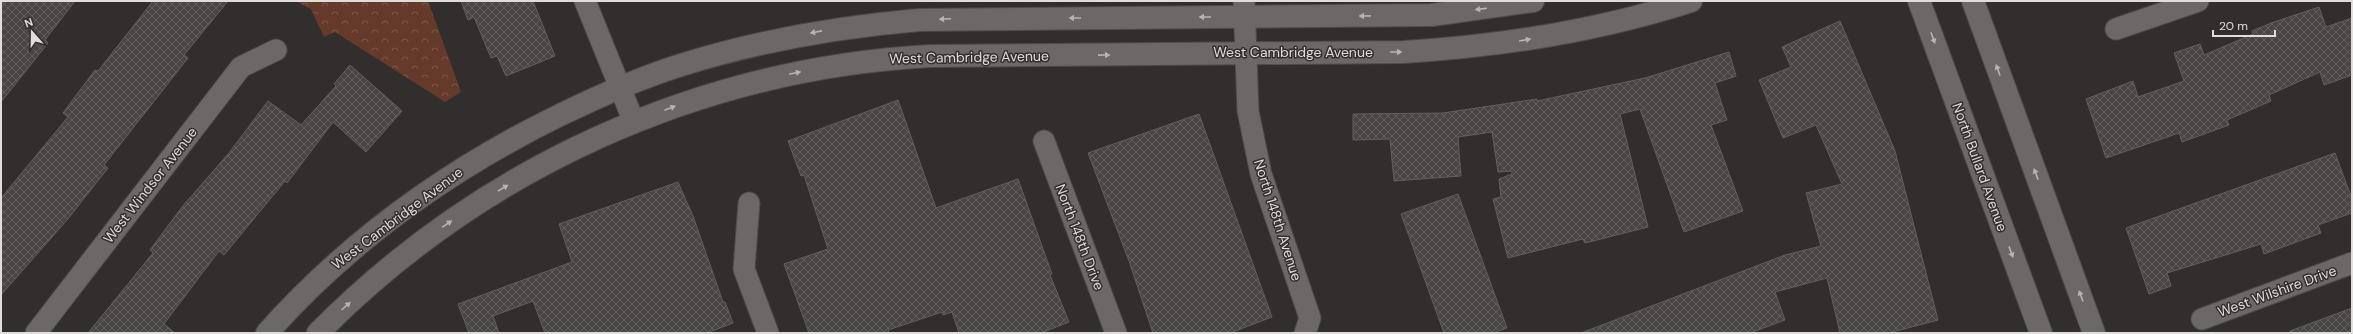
<svg xmlns="http://www.w3.org/2000/svg" width="2353" height="334" font-family="'DM Sans',sans-serif">
  <style>
    .park { fill: url(#park-crowns) }
    .building { fill: url(#building-cross-hatch); stroke: #635f5e }
    .lines { fill: none; stroke-linecap: round; stroke-linejoin: round }
    .minor-casing { stroke: #4d4b4a; stroke-width: 23 }
    .tertiary-casing { stroke: #4d4b4a; stroke-width: 24 }
    .secondary-casing { stroke: #4d4b4a; stroke-width: 24 }
    .minor { stroke: #6c6867; stroke-width: 21 }
    .tertiary { stroke: #6c6867; stroke-width: 22 }
    .secondary { stroke: #6c6867; stroke-width: 22 }
    .oneway { fill: #b7b5b4 }
    .labels { text-anchor: middle; stroke-width: 3; stroke-linejoin: round; paint-order: stroke }
    .street-label { font-size: 14px; fill: #e0dedd; stroke: #312e2d }
  </style>
  <defs>
    <pattern id="park-crowns" width="20" height="18" patternUnits="userSpaceOnUse"><rect width="20" height="18" fill="#653a2b"/><path d="M2 6a3 3 0 1 1 6 0M12 15a3 3 0 1 1 6 0" fill="none" stroke="#7b5649"/></pattern>
    <pattern id="building-cross-hatch" width="8" height="8" patternUnits="userSpaceOnUse"><rect width="8" height="8" fill="#484544"/><path d="M0 0l8 8M0 8l8-8" fill="none" stroke="#625f5f"/></pattern>
  </defs>
  <rect width="100%" height="100%" fill="#312e2d"/>
  <!-- park -->
  <path class="park" d="M295,1H428L461,92L445,102L335,32L324,37L311,9Z"/>
  <!-- building -->
  <path class="building" d="M1,1H75L45,40L48,43L1,102Z
    M153,1H228L184,55L188,58L104,165L108,168L67,220L1,295V198L68,117L63,113L95,70L98,71Z
    M461,1H533L555,56L506,76L497,56L491,58L474,17L468,20Z
    M2319,7L2326,27L2352,18V75L2324,85L2320,72L2269,95L2271,101L2227,120L2229,125L2182,142L2179,133L2106,158L2086,99L2133,81L2138,97L2184,81L2174,53L2200,44L2204,55L2253,34L2252,31L2271,23Z
    M1840,21L1895,151L1938,320L1889,333H1840L1827,278L1775,292L1785,320L1750,333H1581L1785,255L1821,246L1806,193L1842,184L1816,125L1783,138L1759,80L1791,67L1782,47Z
    M1729,52L1736,76L1715,83L1727,120L1711,125L1743,211L1684,232L1640,109L1620,114L1648,227L1585,243L1583,239L1508,258L1493,199L1501,197L1499,179L1512,174V171L1498,172L1492,132L1458,137L1461,176L1394,181L1390,139L1353,140V114L1443,113L1537,99V101L1645,78Z
    M350,65L402,111L366,152L333,122L287,183L285,181L224,255L219,251L164,324L175,333H88L153,253L150,250L182,207L229,153L268,101L301,125L336,86L334,84Z
    M898,100L936,208L1018,179L1052,274L1050,275L1069,322L1041,333H959L952,312L943,315L942,312L888,330L889,333H809L784,264L828,249L804,175L801,176L788,141Z
    M1199,114L1272,317L1230,333H1153L1129,261L1088,153Z
    M2335,153L2352,199V213L2318,225L2321,233L2264,254L2261,244L2167,273L2171,286L2149,294L2126,228Z
    M678,182L693,216L723,302H725L733,323L707,333H545L533,301L493,316L499,333H469L458,304L572,262L559,224Z
    M1458,194L1507,328L1493,333H1444L1401,214Z
    M2352,308V333H2291L2290,331Z"/>
  <g class="lines">
    <defs>
      <path id="minor" d="M585,1L634,122
        M1244,1L1248,111L1261,174L1310,318L1305,333
        M2116,29L2198,1
        M1044,141L1116,333
        M749,203L744,269L768,333
        M2202,319L2352,263
        M36,333L241,67L276,50"/>
      <path id="tertiary" d="M267,333C348,242 448,170 558,116C597,97 637,79 678,66C757,41 837,27 919,20L1432,15L1533,1
        M318,333C481,168 698,69 930,56L1404,52C1502,46 1598,31 1691,1"/>
      <path id="secondary" d="M1919,1L2041,333
        M1973,1L2094,333"/>
    </defs>
    <!-- minor casing -->
    <use href="#minor" class="minor-casing"/>
    <!-- tertiary casing -->
    <use href="#tertiary" class="tertiary-casing"/>
    <!-- secondary casing -->
    <use href="#secondary" class="secondary-casing"/>
    <!-- minor -->
    <use href="#minor" class="minor"/>
    <!-- tertiary -->
    <use href="#tertiary" class="tertiary"/>
    <!-- secondary -->
    <use href="#secondary" class="secondary"/>
  </g>
  <!-- one-way arrows -->
  <defs><path id="oneway-solid" d="M-6-.8H1V-3.2L6.5 0L1 3.2V.8H-6Z"/></defs>
  <g class="oneway">
    <use href="#oneway-solid" transform="translate(1481 9) rotate(173)"/>
    <use href="#oneway-solid" transform="translate(1365 16) rotate(179)"/>
    <use href="#oneway-solid" transform="translate(1205 17) rotate(180)"/>
    <use href="#oneway-solid" transform="translate(1075 18) rotate(180)"/>
    <use href="#oneway-solid" transform="translate(945 19) rotate(178)"/>
    <use href="#oneway-solid" transform="translate(816 32) rotate(169)"/>
    <use href="#oneway-solid" transform="translate(1933 38) rotate(70)"/>
    <use href="#oneway-solid" transform="translate(1525 40) rotate(-10)"/>
    <use href="#oneway-solid" transform="translate(1396 52)"/>
    <use href="#oneway-solid" transform="translate(1104 55) rotate(-1)"/>
    <use href="#oneway-solid" transform="translate(1998 70) rotate(-110)"/>
    <use href="#oneway-solid" transform="translate(795 73) rotate(-12)"/>
    <use href="#oneway-solid" transform="translate(670 108) rotate(-21)"/>
    <use href="#oneway-solid" transform="translate(2036 174) rotate(-110)"/>
    <use href="#oneway-solid" transform="translate(503 188) rotate(-31)"/>
    <use href="#oneway-solid" transform="translate(447 224) rotate(-35)"/>
    <use href="#oneway-solid" transform="translate(2011 252) rotate(70)"/>
    <use href="#oneway-solid" transform="translate(2081 296) rotate(-110)"/>
    <use href="#oneway-solid" transform="translate(346 306) rotate(-42)"/>
  </g>
  <g class="labels">
    <!-- street labels -->
    <g class="street-label">
      <text x="1293" y="57">West Cambridge Avenue</text>
      <text transform="translate(969 57) rotate(-1)" y="5">West Cambridge Avenue</text>
      <text transform="translate(1980 167) rotate(70)" y="5">North Bullard Avenue</text>
      <text transform="translate(150 185) rotate(-52)" y="5">West Windsor Avenue</text>
      <text transform="translate(397 218) rotate(-37)" y="5">West Cambridge Avenue</text>
      <text transform="translate(1278 220) rotate(72)" y="5">North 148th Avenue</text>
      <text transform="translate(1080 237) rotate(69)" y="5">North 148th Drive</text>
      <text transform="translate(2277 291) rotate(-20)" y="5">West Wilshire Drive</text>
    </g>
  </g>
  <!-- border -->
  <rect width="2353" height="334" fill="none" stroke="#e0dedd" stroke-width="4"/>
  <!-- north arrow -->
  <g transform="translate(32 32) rotate(340)" stroke="#312e2d" stroke-width="3" paint-order="stroke">
  <path d="M0-3L7 15L0 10L-7 15Z" fill="#e0dedd"/>
  <text y="-6" font-size="11" font-weight="bold" text-anchor="middle" fill="#e0dedd">N</text>
  </g>
  <!-- scale -->
  <path d="M2213 30v6h62v-6" fill="none" stroke="#e0dedd" stroke-width="2"/>
  <text x="2219" y="30" font-size="12" fill="#e0dedd" stroke="#312e2d" stroke-width="3" paint-order="stroke">20 m</text>
</svg>
